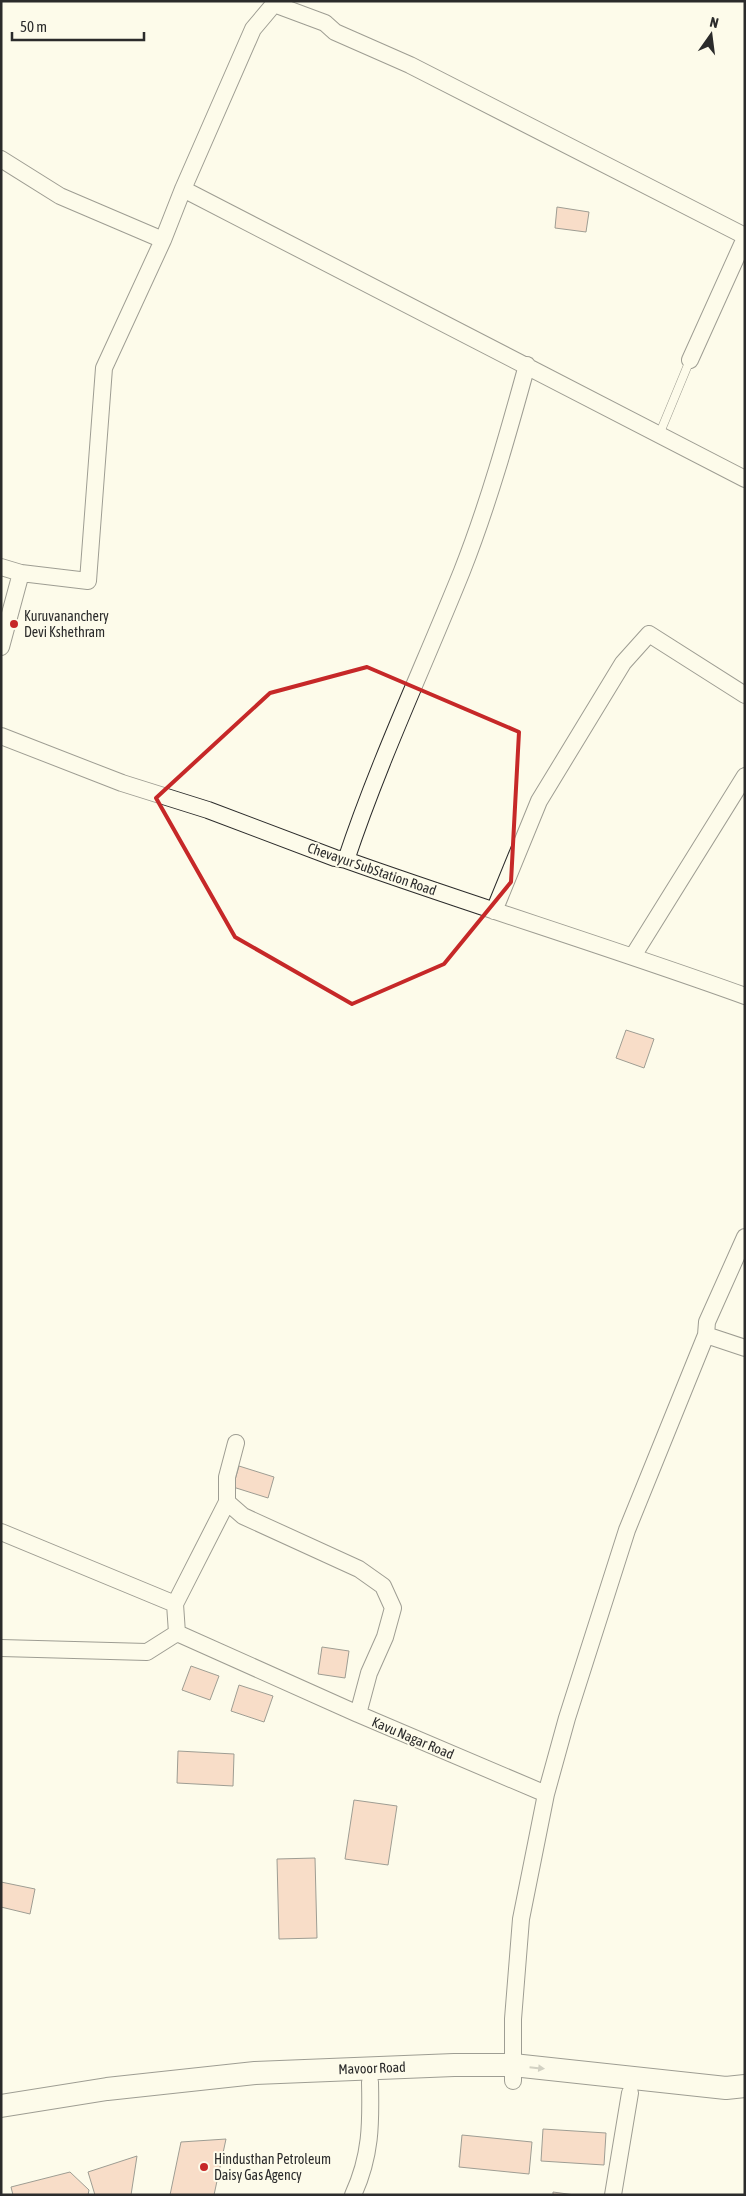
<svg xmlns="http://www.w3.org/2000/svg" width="746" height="2196" font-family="'Asap Condensed',sans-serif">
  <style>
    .building { fill: #f2b8a0; stroke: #2b2b2b }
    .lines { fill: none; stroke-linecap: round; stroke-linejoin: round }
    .lane-casing { stroke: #2b2b2b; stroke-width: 9 }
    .street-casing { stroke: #2b2b2b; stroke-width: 18 }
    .secondary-casing { stroke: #2b2b2b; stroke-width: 24 }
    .lane { stroke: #fdfbea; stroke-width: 8 }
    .street { stroke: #fdfbea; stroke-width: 16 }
    .secondary { stroke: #fdfbea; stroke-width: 22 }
    .oneway { fill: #9e9d94 }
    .marked { fill: none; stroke: #c62828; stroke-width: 4; stroke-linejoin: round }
    .poi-dot { fill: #c62828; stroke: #fdfbea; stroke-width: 2 }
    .labels { text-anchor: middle; stroke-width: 4; stroke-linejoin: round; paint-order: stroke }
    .poi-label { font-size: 14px; fill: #2b2b2b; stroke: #fdfbea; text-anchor: start }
    .street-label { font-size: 14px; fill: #2b2b2b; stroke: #fdfbea }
  </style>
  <rect width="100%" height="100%" fill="#fdfbea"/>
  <!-- building -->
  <path class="building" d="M557,207L589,212L586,232L555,228Z
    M626,1030L654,1039L644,1068L616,1058Z
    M239,1466L274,1477L268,1498L233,1487Z
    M322,1647L349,1651L345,1678L318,1674Z
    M191,1666L219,1676L210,1700L182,1690Z
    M239,1685L273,1696L264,1722L231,1711Z
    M178,1751L234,1754L233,1786L177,1783Z
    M354,1800L397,1806L388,1865L345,1859Z
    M315,1858L317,1938L279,1939L277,1859Z
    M1,1882L35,1889L30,1914L1,1907Z
    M543,2129L606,2133L604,2165L541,2161Z
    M462,2135L532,2142L529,2174L459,2167Z
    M226,2139L214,2195H170L181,2142Z
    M137,2156L131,2195H95L88,2172Z
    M70,2172L89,2190L88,2195H13L11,2187Z
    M553,2192L575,2195H553Z"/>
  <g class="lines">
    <defs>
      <path id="lane" d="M659,435L690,360"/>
      <path id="street" d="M1,159L60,196L163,240
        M183,189L745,479
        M690,360L745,238
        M1,567L21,573
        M1,647L21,573L88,581L104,368L163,240L183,189L253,29L274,4L325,23L335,32L410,65L745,236
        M1,736L122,783L208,810L335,858L346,860C478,907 612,948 745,996
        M346,860C379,761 423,668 462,571C488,505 508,434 527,365
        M494,911L539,801L623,663L649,634L745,695
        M633,956L745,776
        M706,1335L745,1348
        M236,1443L227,1477V1502L243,1516L359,1569L383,1586L393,1608L385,1637L369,1673L358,1714L546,1794L521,1919L513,2019V2081
        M227,1502L175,1604L177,1633L358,1714
        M1,1532L175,1604
        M1,1648L147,1652L177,1633
        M546,1794L567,1718L627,1530L706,1335L707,1322L745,1237
        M353,2195C371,2156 371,2124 370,2082
        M613,2195L630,2093"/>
      <path id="secondary" d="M1,2106L107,2089L255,2073L454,2065H513L726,2088L745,2086"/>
    </defs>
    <!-- lane casing -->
    <use href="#lane" class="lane-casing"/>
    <!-- street casing -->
    <use href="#street" class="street-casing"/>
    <!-- secondary casing -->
    <use href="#secondary" class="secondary-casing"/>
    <!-- lane -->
    <use href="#lane" class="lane"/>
    <!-- street -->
    <use href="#street" class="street"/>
    <!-- secondary -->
    <use href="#secondary" class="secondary"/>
  </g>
  <!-- one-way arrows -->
  <defs><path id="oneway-solid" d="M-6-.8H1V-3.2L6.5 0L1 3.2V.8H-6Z" transform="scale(1.25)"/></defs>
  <use class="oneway" href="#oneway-solid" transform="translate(537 2068) rotate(6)"/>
  <!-- marked area -->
  <path d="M0 0H746V2196H0ZM367,667L519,732L511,882L444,964L352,1004L235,937L156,798L270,693Z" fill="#fdfbea" fill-opacity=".55" fill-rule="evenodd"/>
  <path class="marked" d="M367,667L519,732L511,882L444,964L352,1004L235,937L156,798L270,693Z"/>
  <!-- markers -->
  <g class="poi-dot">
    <circle cx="14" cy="624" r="5"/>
    <circle cx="204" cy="2167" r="5"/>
  </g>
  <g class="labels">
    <!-- poi labels -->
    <g class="poi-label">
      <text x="24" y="621">Kuruvananchery<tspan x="24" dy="16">Devi Kshethram</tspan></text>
      <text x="214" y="2164">Hindusthan Petroleum<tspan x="214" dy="16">Daisy Gas Agency</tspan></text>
    </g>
    <!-- street labels -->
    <g class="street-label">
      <text transform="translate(372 869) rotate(19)" y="5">Chevayur SubStation Road</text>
      <text transform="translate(413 1738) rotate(23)" y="5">Kavu Nagar Road</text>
      <text transform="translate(372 2068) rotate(-2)" y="5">Mavoor Road</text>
    </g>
  </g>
  <!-- border -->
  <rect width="746" height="2196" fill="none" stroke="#2b2b2b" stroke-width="5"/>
  <!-- north arrow -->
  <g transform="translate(711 35) rotate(14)" stroke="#fdfbea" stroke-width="4" paint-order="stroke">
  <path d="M0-4L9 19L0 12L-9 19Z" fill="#2b2b2b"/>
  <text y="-8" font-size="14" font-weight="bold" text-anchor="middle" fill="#2b2b2b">N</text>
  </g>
  <!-- scale -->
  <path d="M12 32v8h132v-8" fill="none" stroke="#2b2b2b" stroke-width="2.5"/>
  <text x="20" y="32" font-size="15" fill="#2b2b2b" stroke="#fdfbea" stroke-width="4" paint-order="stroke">50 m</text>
</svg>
